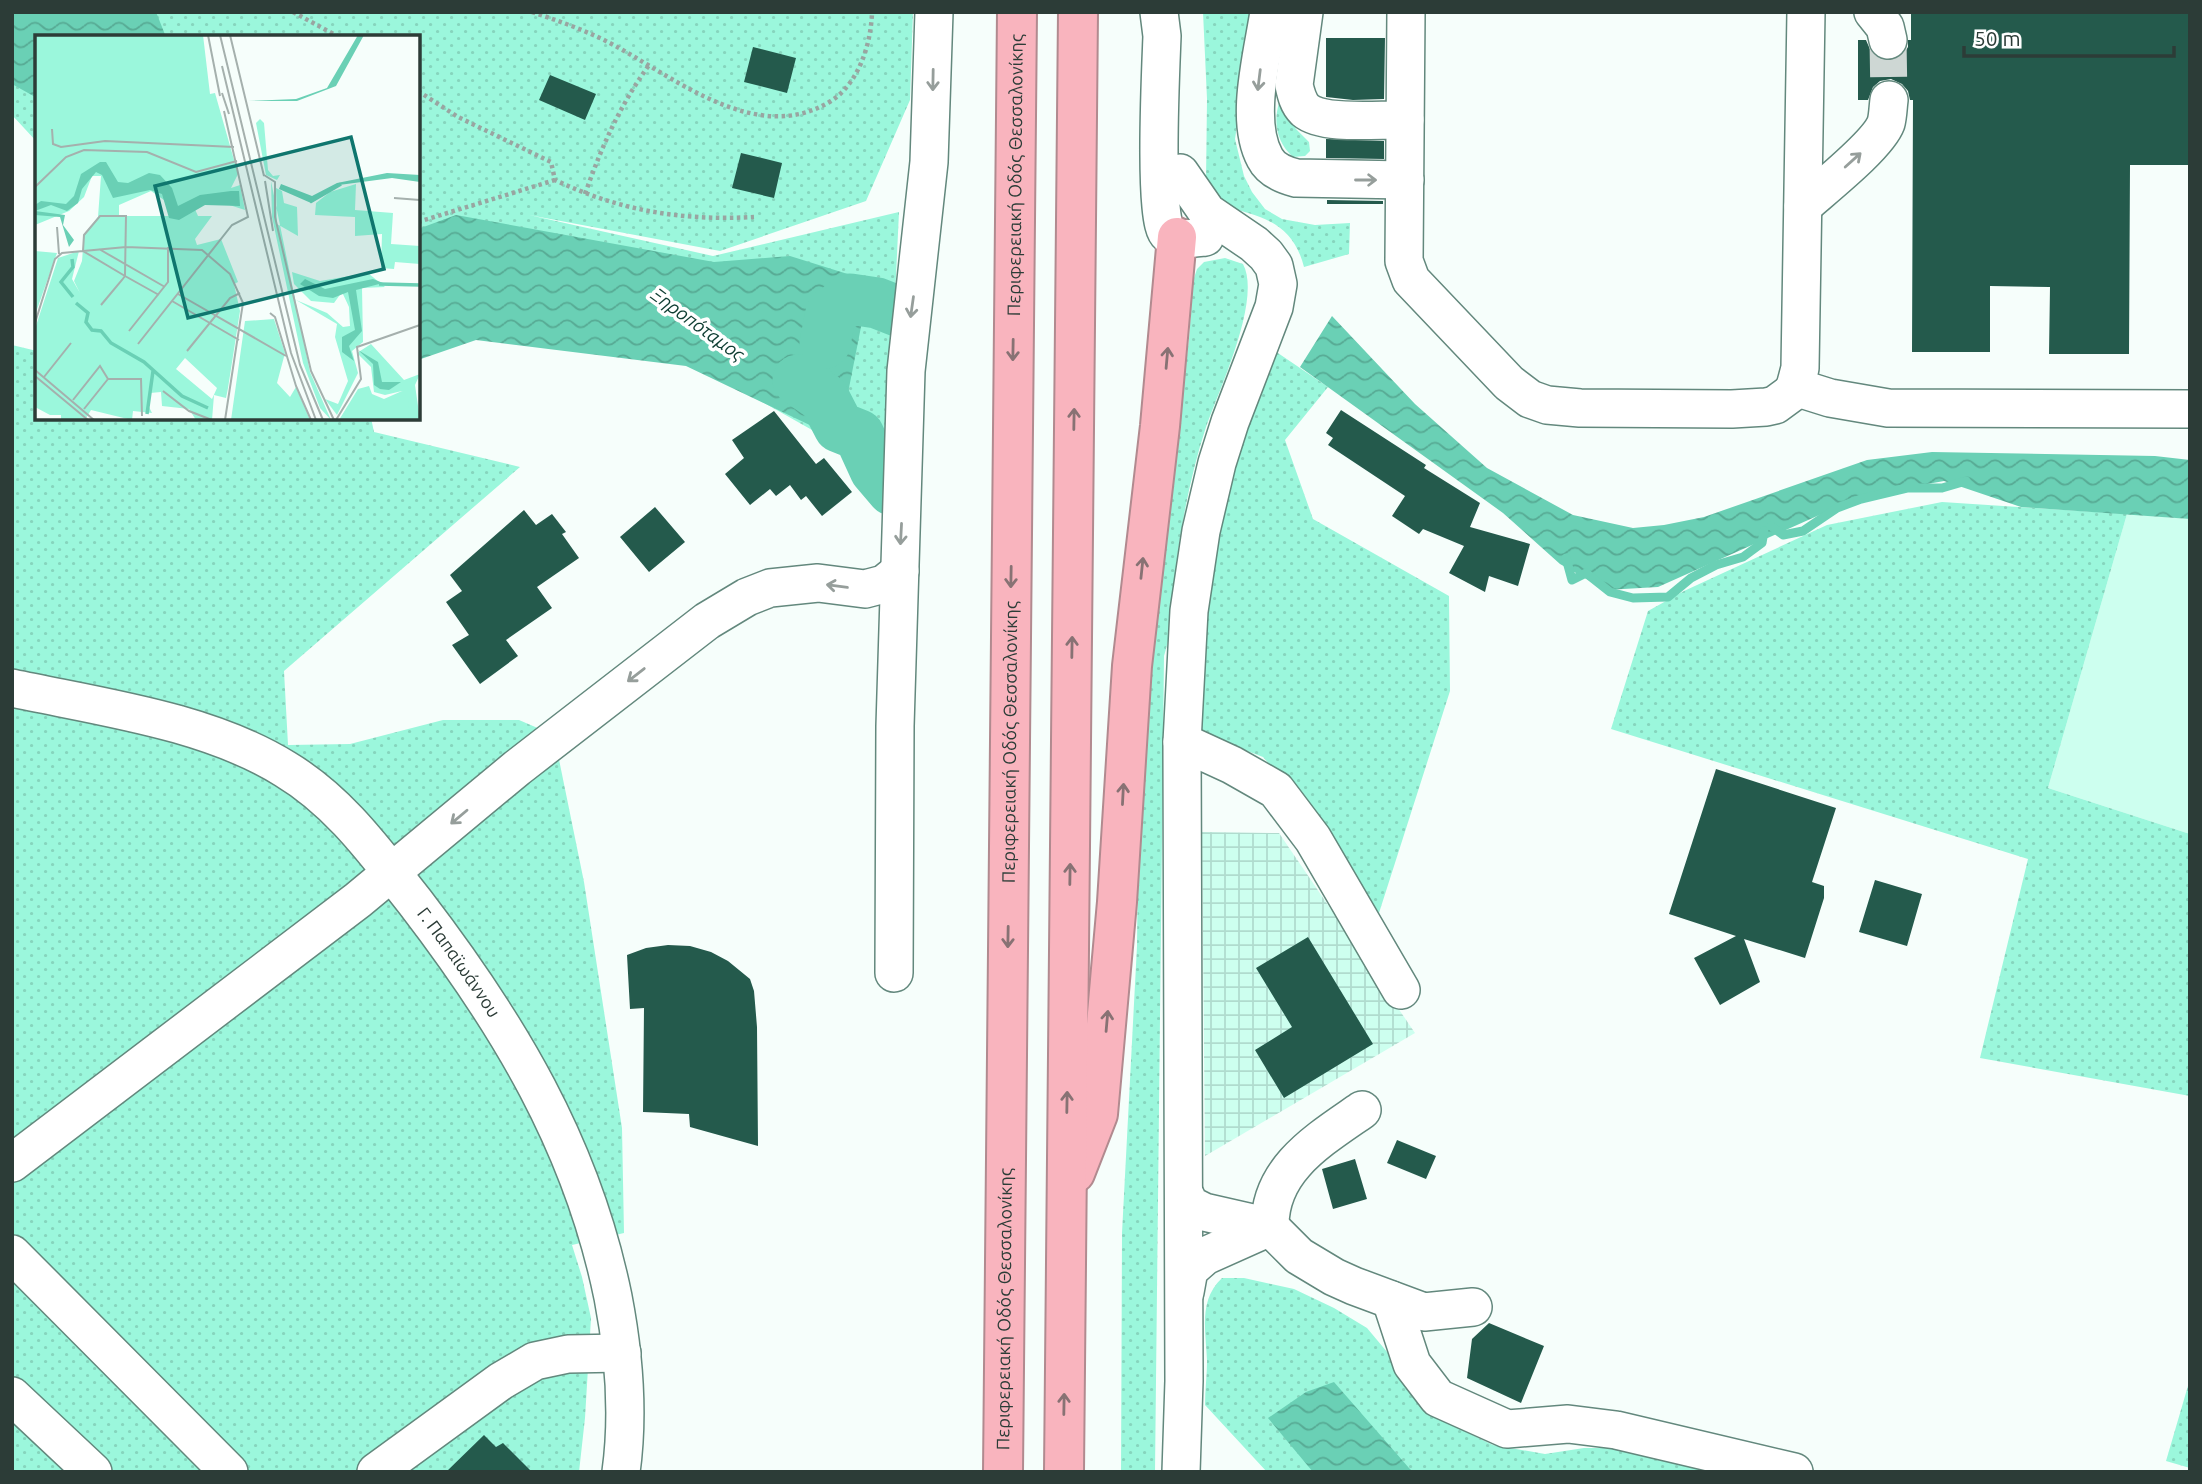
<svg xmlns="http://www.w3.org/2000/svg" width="2202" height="1484" font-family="Ubuntu,sans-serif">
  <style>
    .built { fill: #cdffef }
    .industrial { fill: url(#industrial-grid) }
    .grass { fill: url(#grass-dots) }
    .water { fill: url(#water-waves) }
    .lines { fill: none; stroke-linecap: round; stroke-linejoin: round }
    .stream { stroke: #6ad0b5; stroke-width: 9 }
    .river { stroke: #6ad0b5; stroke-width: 51 }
    .building { fill: #245a4c }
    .minor-tunnel { stroke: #ced7d4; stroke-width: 37; stroke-dasharray: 37 18; stroke-linecap: butt }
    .minor-casing { stroke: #63887d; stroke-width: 40 }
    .highway-casing { stroke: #b18a8f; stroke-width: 42 }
    .path { stroke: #99a5a1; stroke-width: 4.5; stroke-dasharray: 3.5 3.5; stroke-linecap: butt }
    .minor { stroke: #fff; stroke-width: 37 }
    .highway { stroke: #f9b4be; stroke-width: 38 }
    .oneway { stroke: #969e9b }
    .oneway2 { stroke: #887274 }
    .labels { text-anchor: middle; stroke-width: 7; stroke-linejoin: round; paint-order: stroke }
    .street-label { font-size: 18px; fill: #2c3c37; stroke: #fff }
    .water-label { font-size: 19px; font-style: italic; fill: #0e3d32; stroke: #fff }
    .inset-river { fill: none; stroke: #6ad0b5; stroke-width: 3.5 }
    .inset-road { fill: none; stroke: #a5b0ad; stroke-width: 2 }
    .view { fill: #0f766e; fill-opacity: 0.15; stroke: #0f766e; stroke-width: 3.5 }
    .inset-edge { fill: none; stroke: #2c3c37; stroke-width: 3.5 }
  </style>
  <defs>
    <pattern id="industrial-grid" width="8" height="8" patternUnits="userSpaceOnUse" patternTransform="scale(1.75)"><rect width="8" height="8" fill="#cdffef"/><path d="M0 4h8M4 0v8" fill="none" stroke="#b0dbce"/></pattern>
    <pattern id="grass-dots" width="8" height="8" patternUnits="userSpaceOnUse" patternTransform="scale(1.75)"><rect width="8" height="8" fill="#9bf7dc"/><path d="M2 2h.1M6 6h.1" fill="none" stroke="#86d5bd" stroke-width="1.8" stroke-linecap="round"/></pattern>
    <pattern id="water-waves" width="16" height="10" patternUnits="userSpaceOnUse" patternTransform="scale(1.75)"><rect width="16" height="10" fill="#6ad0b5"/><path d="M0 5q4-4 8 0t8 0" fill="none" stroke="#57aa94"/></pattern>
  </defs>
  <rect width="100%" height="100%" fill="#f6fefb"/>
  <!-- built -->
  <path class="built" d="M2127,514L2190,519V834L2048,788Z"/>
  <!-- industrial -->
  <path class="industrial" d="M1202,832L1279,833L1415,1033L1205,1156Z"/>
  <!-- grass -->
  <path class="grass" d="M12,12H913L910,100L866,201L720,251L529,215L713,256L899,212L886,489L828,439L585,302L418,321V37H37V142L12,115Z
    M1203,12H1254L1235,139L1244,176L1252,192L1265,209L1282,219L1315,225L1350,223L1349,254L1304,267C1293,223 1261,215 1220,206L1206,181L1207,99Z
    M1279,103L1296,129L1309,142L1310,151L1305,156L1293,157C1277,143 1273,123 1279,103Z
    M1225,258L1243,264C1262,299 1219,390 1206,427C1193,467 1184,510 1178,551C1173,587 1175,623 1164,656L1155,1472H1121L1122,1233L1137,946L1138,855L1148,678L1189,339L1193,281L1197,269L1204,262Z
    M12,345L37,351V418H371L374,432L520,467L284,671L288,745L350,744L443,720H519L554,735L584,882L622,1128L624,1233L572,1245L582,1277L591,1318L585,1418L579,1472H12Z
    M1272,349L1328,387L1285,440L1313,519L1449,596L1450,691L1379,913L1305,804L1263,757L1192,730L1217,499Z
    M1942,502L2127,514L2048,788L2190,834V1096L1980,1058L2028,859L1611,729L1648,611L1684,591L1827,525Z
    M1222,1278H1244L1294,1289L1334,1308L1367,1328L1439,1414L1464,1431L1493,1445L1545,1454L1584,1448H1614L1731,1472H1267L1205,1405C1205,1390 1207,1375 1207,1361C1206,1332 1198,1300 1222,1278Z
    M2190,1379V1468L2166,1461Z"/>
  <!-- water -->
  <path class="water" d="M12,12H156L166,37H37V98L12,84Z
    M456,215L714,262L790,256L870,281L839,439L686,366L476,340L418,360V229Z
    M1332,316L1415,404L1487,468L1573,515L1633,528L1664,525L1704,517L1867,460L1932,452L2155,456L2190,460V519L2021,507L1944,481L1862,496L1658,587L1606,590L1560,564L1503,513L1300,367Z
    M1334,1382L1409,1468L1413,1472H1313L1268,1418L1306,1392Z"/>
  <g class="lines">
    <!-- stream -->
    <path class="stream" d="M1771,526L1783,535L1803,531L1837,508L1861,499L1907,488H1942L1966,481
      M1566,558L1572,580L1586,573L1610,592L1633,598L1668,597L1691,578L1716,565L1743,557L1762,543L1764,531"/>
    <!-- river -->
    <path class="river" d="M825,343L831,313L850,299L877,303L900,312
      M798,380L824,398L839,427L859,435L875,470L892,490"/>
  </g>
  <!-- building -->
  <path class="building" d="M1911,12H2190V165H2130L2129,354H2049L2050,287L1990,286V352H1912L1913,100H1910L1908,91L1902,84L1891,79L1880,81L1873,87L1868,100H1858V40H1866L1872,54L1881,60H1893L1903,55L1908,47V40H1911Z
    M1326,38H1385L1384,99L1353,100L1326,97Z
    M753,47L796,58L787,93L744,82Z
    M550,75L596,94L585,120L539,100Z
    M1326,139L1384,141V159L1326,158Z
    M741,153L782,163L774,198L732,188Z
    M1327,200L1383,201V204H1327Z
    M1341,410L1426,465L1424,468L1480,503L1470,527L1530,544L1518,586L1489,576L1485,592L1449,573L1464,546L1423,529L1419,534L1392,516L1405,496L1328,445L1333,438L1326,433Z
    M774,411L816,464L824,458L852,492L822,516L806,496L801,500L790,485L776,496L770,489L750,505L725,474L744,458L732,440Z
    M655,507L685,542L649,572L620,537Z
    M524,510L536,525L552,514L566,532L562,534L579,558L537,587L552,608L506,640L518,656L480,684L452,645L469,635L446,602L462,591L450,575Z
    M1716,769L1836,808L1812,882L1824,886V898L1805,958L1744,939L1760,982L1720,1005L1694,958L1736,936L1669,914Z
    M1875,880L1922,894L1907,946L1859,932Z
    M1308,937L1373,1044L1284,1098L1255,1050L1292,1027L1256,968Z
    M668,945L690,946L711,952L728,961L750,979L754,991L757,1027L758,1146L690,1127L689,1114L643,1112L644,1008L630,1009L627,955L646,948Z
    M1397,1140L1436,1156L1426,1179L1387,1163Z
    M1355,1159L1367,1199L1333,1209L1322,1169Z
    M1489,1323L1544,1346L1521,1403L1467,1378L1472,1339Z
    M484,1435L496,1447L503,1443L532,1472H446Z"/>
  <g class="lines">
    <!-- minor-tunnel -->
    <path class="minor-tunnel" d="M1888,40L1889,100"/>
    <defs>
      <g id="minor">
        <path d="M1159,12L1162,36C1161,64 1153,222 1168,234C1177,241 1195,238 1205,237"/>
        <path d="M1269,12C1263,53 1244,120 1265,158C1271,170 1284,175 1296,178L1405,180"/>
        <path d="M1304,12L1294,85C1296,94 1298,103 1305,110C1324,126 1380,119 1405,120"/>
        <path d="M1406,12L1404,261L1411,280L1509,383L1530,399L1547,405L1580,408L1732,409L1766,407L1775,405L1790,394L1795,387L1800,368L1806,12"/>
        <path d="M1873,12L1885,27L1888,40"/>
        <path d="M1180,173L1207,212L1254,244L1266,255L1274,266L1278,284L1274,307L1230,422L1217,463L1201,531L1189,611L1182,742L1184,1381L1181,1472"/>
        <path d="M1803,206C1823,188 1878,145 1886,123C1888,116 1888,107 1889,100"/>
        <path d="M1795,387L1830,398L1888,408L2190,409"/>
        <path id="s1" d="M12,688C101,707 208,721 285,769C340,802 376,853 415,902C508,1023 582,1145 613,1297C624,1354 629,1414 621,1472"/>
        <path d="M1182,742L1232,765L1276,790L1313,839L1401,990"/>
        <path d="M894,973L895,726L906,371L929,162L934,12"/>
        <path d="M12,1163L358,900L517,768L707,621L747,597L770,588L818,583L865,589L884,584L900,571"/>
        <path d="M1184,1193L1190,1205L1204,1212L1270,1227L1299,1256L1334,1277L1354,1286L1424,1312L1473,1307"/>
        <path d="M1270,1227C1269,1169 1319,1140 1362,1110"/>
        <path d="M12,1254L229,1472"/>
        <path d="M1185,1292L1189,1270L1205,1256L1270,1227"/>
        <path d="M1391,1300L1412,1364L1438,1398L1507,1429L1568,1424L1616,1430L1794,1472"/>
        <path d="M12,1396L93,1472"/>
        <path d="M376,1472L501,1381L535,1361L568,1354L622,1353"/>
      </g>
      <g id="highway">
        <path d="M1075,1173L1098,1114L1117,902L1132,666L1160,426L1177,237"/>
        <path id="s2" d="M1003,1472L1017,12"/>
        <path d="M1064,1472L1078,12"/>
      </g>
    </defs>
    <!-- minor casing -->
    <use href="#minor" class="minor-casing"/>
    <!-- highway casing -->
    <use href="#highway" class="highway-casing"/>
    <!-- path -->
    <path class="path" d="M293,12L339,37
      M532,12C556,20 579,28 602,39C669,72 754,149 831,101C859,83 871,44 872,12
      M418,91L458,117L551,162L555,180C620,211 683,221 754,217
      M585,194C602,146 619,107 649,65
      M418,222L555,180"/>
    <!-- minor -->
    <use href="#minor" class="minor"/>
    <!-- highway -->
    <use href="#highway" class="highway"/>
  </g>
  <!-- one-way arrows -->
  <defs><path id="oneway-shaft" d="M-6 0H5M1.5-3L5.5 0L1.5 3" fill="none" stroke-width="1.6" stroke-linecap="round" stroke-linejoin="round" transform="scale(1.75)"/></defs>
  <g class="oneway">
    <use href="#oneway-shaft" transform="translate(933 80) rotate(91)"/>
    <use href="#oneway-shaft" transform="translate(1259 80) rotate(97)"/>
    <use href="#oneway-shaft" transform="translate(1853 160) rotate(-42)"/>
    <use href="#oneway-shaft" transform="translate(1366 180)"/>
    <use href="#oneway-shaft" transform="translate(912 307) rotate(98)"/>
    <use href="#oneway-shaft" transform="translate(901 534) rotate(93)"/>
    <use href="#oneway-shaft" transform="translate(837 586) rotate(-172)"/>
    <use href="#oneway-shaft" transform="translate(636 675) rotate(142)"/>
    <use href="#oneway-shaft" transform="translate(459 817) rotate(140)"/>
  </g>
  <g class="oneway2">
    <use href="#oneway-shaft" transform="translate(1013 350) rotate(91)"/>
    <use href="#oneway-shaft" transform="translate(1167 358) rotate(-85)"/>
    <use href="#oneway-shaft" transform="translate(1074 419) rotate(-89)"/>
    <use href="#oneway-shaft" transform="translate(1142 568) rotate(-84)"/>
    <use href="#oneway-shaft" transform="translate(1011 577) rotate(91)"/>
    <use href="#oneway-shaft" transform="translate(1072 647) rotate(-89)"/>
    <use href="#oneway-shaft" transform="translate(1123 794) rotate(-87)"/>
    <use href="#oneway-shaft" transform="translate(1070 874) rotate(-89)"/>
    <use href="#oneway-shaft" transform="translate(1008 937) rotate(91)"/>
    <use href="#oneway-shaft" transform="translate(1107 1021) rotate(-85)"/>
    <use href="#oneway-shaft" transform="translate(1067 1102) rotate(-89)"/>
    <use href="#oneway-shaft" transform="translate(1064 1404) rotate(-89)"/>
  </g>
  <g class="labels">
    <!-- street labels -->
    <g class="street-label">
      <text dy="6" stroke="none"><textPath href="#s2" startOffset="1297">Περιφερειακή Οδός Θεσσαλονίκης</textPath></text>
      <text dy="6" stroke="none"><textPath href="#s2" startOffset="730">Περιφερειακή Οδός Θεσσαλονίκης</textPath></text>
      <text dy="6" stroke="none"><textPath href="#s1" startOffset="548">Γ. Παπαϊωάννου</textPath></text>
      <text dy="6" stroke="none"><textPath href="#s2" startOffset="163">Περιφερειακή Οδός Θεσσαλονίκης</textPath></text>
    </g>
    <!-- water labels -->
    <g class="water-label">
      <text transform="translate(698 324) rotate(36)" y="7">Ξηροπόταμος</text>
    </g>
  </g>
  <!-- overview -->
  <g transform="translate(35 35)">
    <rect width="385" height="385" fill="#f6fefb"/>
    <path d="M0,0H168L175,59L180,58L203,139L196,153L205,150L210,175L179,165L159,172L163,181H177L160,204L162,210L186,204L203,247L199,249L205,276L193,353L191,363L179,360L177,385H161L154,374L127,371L126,357L115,358L113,370L117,378L98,376L97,385L56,375L50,385H26V380H15L0,372V294L23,223L44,216L37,244L45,258L39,246L47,226L49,200L63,182L66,141H57L49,162L34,176L0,190ZM116,156L129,165L137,181H84V170ZM150,323L182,353L177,364L141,334ZM225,84L229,88L233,135L238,141L245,140L242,145L231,140L221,88ZM236,146L275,337L296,385L285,373L268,328L237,182ZM321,149L320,175L358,178L356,209L385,211V229L360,227L359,234L346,233L347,199L320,201V182L280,180L281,168L295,157ZM241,153L247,156L249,168L262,172L263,201L242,189ZM0,216L22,218L0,280ZM257,237L285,246L333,238L350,252L327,253L328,307L317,316L323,338L302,380L290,364L303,369L313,346L300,302L302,289L261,265L292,278L308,292L315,291L314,272L307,257L299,268L276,266L259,249ZM239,284L250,318L242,348L255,362L261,352L275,385H196L210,286ZM336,309L369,345L385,339L380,350L385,385H372L367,356L350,360L339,357L336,332L322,318Z" fill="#9bf7dc" fill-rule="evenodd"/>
    <path d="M334,351L337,359L349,364L367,356L373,364L374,385H304L323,354Z" fill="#9bf7dc"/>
    <path d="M323,0H329L301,51L262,66H213L261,64L292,53ZM65,127H71L83,147L93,148L114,138L125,140L137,153L143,171L165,160L196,156H204L205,171L170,170L144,185L134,183L127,159L115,155L78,163L67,140L61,137L47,154L43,168L32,176L16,170L0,176L30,180L28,190L39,205L34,212L25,182L0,180V170L6,166L31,169L39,161L46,139ZM352,138L385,140V147L357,143L304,150L276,168L244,154L246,149L277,161L302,148ZM270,244L290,254L338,244L348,248L321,255L327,296L314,311L319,326L307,317V302L320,295L313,257L298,263L284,261L265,249ZM323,315L343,327L347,347H366L354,355L345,354L339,350L338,329Z" fill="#6ad0b5"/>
    <path class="inset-river" d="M275,167L306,149M37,224L38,232L26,247L38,262M344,249L385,250M41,268L53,278L51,287L57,295L66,296L76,308L109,327L147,361L173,373M112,379L118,336"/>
    <path class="inset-road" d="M173,0L185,61M185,0L265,330L288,385M195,0L229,141M187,31L256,318L281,385M187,58L194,79M17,94L18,109L26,112L70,106L199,112M229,140L240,147V182L276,336L299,385M230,146L238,196M0,152L31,122L49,115L112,117L161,137L202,126M359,163L385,165M22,192L24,219M64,214L130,252M143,259L251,321M137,266L204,305M66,270L87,245L90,241V239L91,181H65L49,200L48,216L90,241L124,260M235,278L240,282L261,351L276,385M0,288L20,224L27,218L91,212L167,215L195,239L208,268L190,385M94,296L133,247V212M103,309L197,190L213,182L189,76M152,316L195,263L205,258M0,335L59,385M0,341L53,385M9,342L36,308M73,344H106L107,381M128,356L154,376L177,385M38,365L65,331L73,344M49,374L73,344M301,385L326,344L322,312L385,290"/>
    <path class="view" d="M316,102L349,234L153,283L120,151Z"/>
    <rect width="385" height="385" class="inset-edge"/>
  </g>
  <!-- border -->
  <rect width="2202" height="1484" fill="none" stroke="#2c3c37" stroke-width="28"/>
  <!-- scale -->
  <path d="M1964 46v10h210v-10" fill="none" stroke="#2c3c37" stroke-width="3.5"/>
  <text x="1974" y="46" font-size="21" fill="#2c3c37" stroke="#ffffff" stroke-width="5" paint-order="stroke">50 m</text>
</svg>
